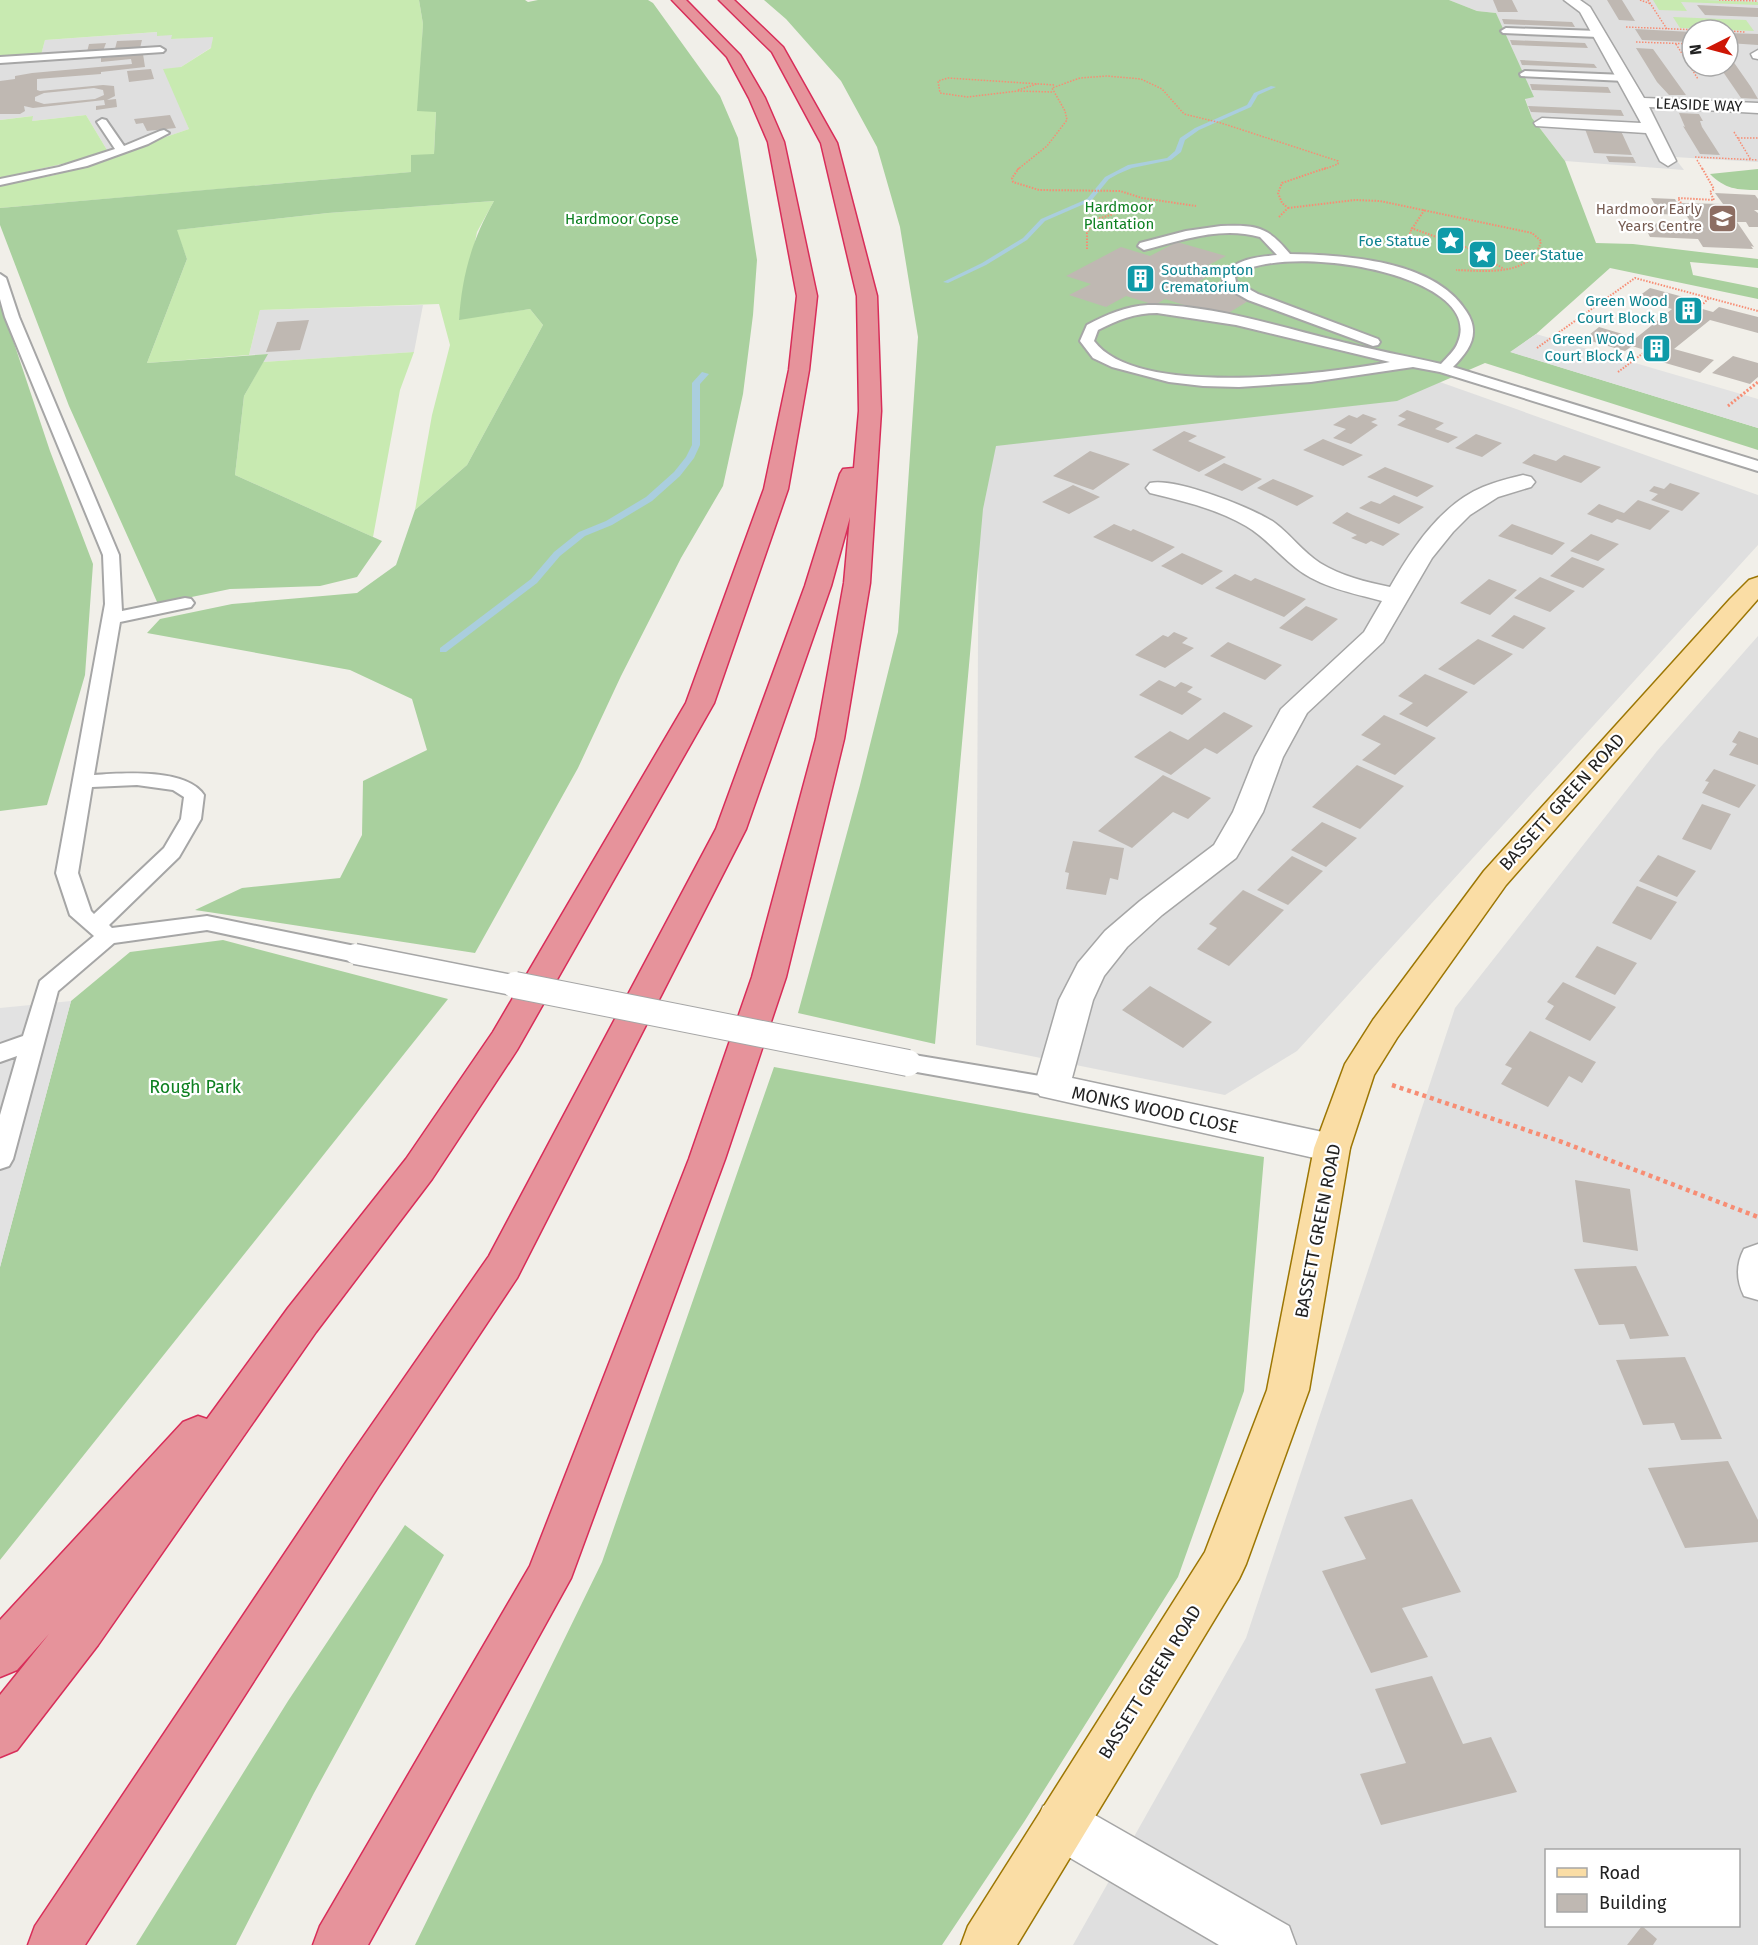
<svg xmlns="http://www.w3.org/2000/svg" width="1758" height="1945" font-family="'Fira Sans',sans-serif">
  <style>
    .residential { fill: #dfdfdf; fill-rule: evenodd }
    .grass { fill: #c8eab1 }
    .forest { fill: #a9d09e }
    .parking { fill: #e2e2e2 }
    .lines { fill: none; stroke-linecap: round; stroke-linejoin: round }
    .stream { fill: #aacede; fill-rule: evenodd }
    .building { fill: #bfb8b2; fill-rule: evenodd }
    .lane-casing { stroke: #a6a6a6; stroke-width: 4 }
    .street-casing { stroke: #a6a6a6; stroke-width: 3 }
    .primary-casing { stroke: #9c7603; stroke-width: 3 }
    .highway-casing { stroke: #d82d59; stroke-width: 3 }
    .path-far3 { stroke: #f78d74; stroke-width: 1.5; stroke-dasharray: 1.5 1.5; stroke-linecap: butt }
    .path-far2 { stroke: #f78d74; stroke-width: 2; stroke-dasharray: 1.5 1.5; stroke-linecap: butt }
    .path-far1 { stroke: #f78d74; stroke-width: 3; stroke-dasharray: 2 2; stroke-linecap: butt }
    .path { stroke: #f78d74; stroke-width: 4.5; stroke-dasharray: 4 4; stroke-linecap: butt }
    .lane { fill: #fff; fill-rule: evenodd }
    .street { fill: #fff; fill-rule: evenodd }
    .primary { fill: #fadda5; fill-rule: evenodd }
    .highway { fill: #e6939b; fill-rule: evenodd }
    .lane-bridge-far1-casing { stroke: #a6a6a6; stroke-width: 23; stroke-linecap: butt }
    .lane-bridge-casing { stroke: #a6a6a6; stroke-width: 28; stroke-linecap: butt }
    .lane-bridge-far1 { stroke: #fff; stroke-width: 20 }
    .lane-bridge { stroke: #fff; stroke-width: 26 }
    .labels { text-anchor: middle; stroke-width: 4.5; stroke-linejoin: round; paint-order: stroke }
    .far-street-label { font-size: 15px; fill: #222; stroke: #fff }
    .far-park-label { font-size: 15px; fill: #0f8122; stroke: #fff }
    .far-education-label { font-size: 15px; fill: #785e54; stroke: #fff; text-anchor: end }
    .far-culture-label { font-size: 15px; fill: #0d838f; stroke: #fff; text-anchor: end }
    .street-label { font-size: 18px; fill: #222; stroke: #fff }
    .park-label { font-size: 18px; fill: #0f8122; stroke: #fff }
  </style>
  <rect width="100%" height="100%" fill="#f1efe9"/>
  <!-- residential -->
  <path class="residential" d="M1449,0H1758V162L1674,157L1684,170L1565,161L1532,118L1496,13L1477,11ZM1692,30H1728V66H1692Z
    M158,32L157,35H172V39L213,36L212,47L181,67V109L189,129L117,154L107,150L86,115L32,121V116L0,120V57L41,55L45,40Z
    M423,305L414,352L263,362L267,354L249,355L260,310Z
    M1423,376L1758,495V545L1297,1051L1225,1095L976,1045L979,441Z
    M1758,636V1945H1073L1246,1638L1455,1008L1657,751ZM1546,1850H1738V1926H1546Z"/>
  <!-- grass -->
  <path class="grass" d="M0,0H419L423,24L418,111H436L434,154L412,172L0,208V185L55,175L189,129L163,69L181,67L211,48L213,37L171,39L172,35L157,36V32L45,40L41,55L0,57Z
    M1704,0L1758,2V5L1681,2L1687,11L1659,10L1653,0Z
    M1673,17L1746,20L1754,31L1680,28Z
    M86,115L107,150L75,161L0,178V120L33,116L32,121Z
    M494,201L477,232L459,319L530,309L543,325L467,465L415,510L432,415L450,345L439,304L260,310L249,355L147,363L187,259L176,230L328,213Z
    M414,352L400,390L373,537L235,475L244,396L263,362Z"/>
  <!-- forest -->
  <path class="forest" d="M419,0H525L528,2L538,0H648L653,3L720,96L738,138L757,260L753,315L743,394L723,486L681,558L621,676L578,768L475,953L195,910L242,888L340,878L362,835L363,781L427,750L412,699L350,670L147,633L160,619L232,604L357,593L396,565L415,510L467,465L543,325L530,309L459,320C462,275 472,240 494,201L328,213L177,230L187,259L147,363L268,354L244,396L235,475L382,541L357,577L320,586L230,589L158,604L69,406L0,225V208L411,172V155L434,154L436,112L417,111L423,24Z
    M764,0H1449L1477,11L1496,13L1534,97L1525,99L1532,118L1565,161L1596,243L1633,244L1758,259V268L1690,262L1693,275L1758,288V299L1610,268L1536,334L1511,352L1758,428V450L1485,363L1397,401L996,446L983,509L935,1044L798,1013L860,785L898,632L918,337L900,227L877,147L841,81L786,19Z
    M1758,169V190C1737,190 1725,189 1710,174Z
    M0,301L50,451L93,564L85,675L47,805L0,811Z
    M223,940L448,999L0,1560V1267L71,1001L130,952Z
    M774,1067L1264,1157L1244,1391L1178,1577L1024,1822L942,1945H415L602,1562Z
    M405,1525L444,1555L314,1793L236,1945H136L288,1701Z"/>
  <!-- parking -->
  <path class="parking" d="M1536,334L1758,399V428L1510,352Z
    M71,1001L0,1267V1008Z"/>
  <g class="lines">
    <!-- stream -->
    <path class="stream" d="M1271,86L1276,87L1258,95L1251,107L1199,130L1185,140L1181,152L1171,160L1132,168L1118,174L1109,179L1091,201L1045,221L1027,240L986,265L948,283L943,282L982,263L1023,238L1041,219L1087,199L1105,177L1128,165L1167,158L1175,151L1180,138L1195,128L1247,105L1254,93Z
      M702,372L709,374L700,384V445L694,458L680,476L652,501L612,525L585,536L560,556L537,583L446,652H440V648L531,579L554,552L579,532L606,521L646,497L674,472L686,457L692,445V383Z"/>
  </g>
  <!-- building -->
  <path class="building" d="M1493,0H1512L1518,12H1498Z
    M1607,0H1622L1635,21L1619,20Z
    M1697,5L1758,8V17L1705,15Z
    M1502,19L1572,22L1575,27L1504,24Z
    M1635,29L1692,32V42L1642,40Z
    M1728,33L1758,34V45L1728,43Z
    M142,40L140,48L115,49L117,41Z
    M1510,40L1585,43L1588,48L1512,45Z
    M106,43L103,51L87,52L89,44Z
    M1636,48L1653,49L1686,95H1669L1657,82Z
    M143,54L145,67L101,72V74L37,79V90L40,91L103,85L114,86L115,96L107,100L116,99L117,107L96,110V106L105,105L104,100L33,108L24,106L25,111L20,114H0V81L15,79V76L32,73L132,64L131,59L101,62V58ZM94,88L103,90L104,95L95,99L44,104L35,101V97L44,93Z
    M1728,54L1751,87L1758,99L1741,98L1719,66H1728Z
    M1520,60L1594,64L1597,68L1522,65Z
    M151,69L154,79L129,82L127,71Z
    M1530,84L1608,87L1611,93L1532,90Z
    M1528,106L1621,110L1624,116L1531,112Z
    M1679,113L1699,114L1703,121H1700L1702,127L1720,155L1700,154L1683,126L1685,127Z
    M170,115L176,128L147,131L143,123L136,124L134,119Z
    M1585,129L1621,131L1632,155L1594,153Z
    M1606,156L1633,157L1636,163L1609,162Z
    M1715,193L1755,195L1758,199V210H1754L1758,213V227H1749L1746,222H1737L1754,247L1751,246L1753,249L1703,247L1698,239L1650,237L1643,223L1693,225L1686,215L1660,214L1651,198L1675,199L1677,203L1723,204Z
    M1177,242L1226,256L1197,271L1210,275L1198,282L1253,298L1222,317L1165,299L1155,305L1126,296L1106,307L1069,295L1091,284L1066,276L1121,247L1150,256Z
    M1650,288L1691,299L1685,304L1713,312L1719,307L1758,317V333L1710,320L1674,349L1714,360L1700,373L1655,360L1661,355L1632,346L1625,351L1584,339L1599,327L1636,338L1672,309L1635,299Z
    M309,320L300,350L266,352L277,322Z
    M1733,356L1758,363V377L1750,384L1712,373Z
    M1407,410L1444,423L1435,429L1458,437L1448,443L1397,425L1406,419L1398,416Z
    M1363,414L1377,419L1371,422L1378,425L1351,444L1333,438L1346,429L1333,425L1349,415L1357,418Z
    M1184,431L1197,436L1188,441L1226,457L1199,472L1152,450Z
    M1476,434L1502,443L1482,457L1455,448Z
    M1323,439L1363,455L1343,466L1303,450Z
    M1090,451L1130,464L1093,490L1053,476Z
    M1534,454L1556,461L1564,455L1601,467L1581,483L1522,463Z
    M1224,463L1262,479L1242,491L1204,475Z
    M1385,467L1434,486L1417,497L1367,477Z
    M1273,479L1293,487L1314,496L1297,506L1257,488Z
    M1670,483L1700,493L1682,511L1651,500L1658,494L1649,491L1654,486L1664,489Z
    M1073,485L1100,497L1069,514L1042,502Z
    M1394,495L1424,507L1399,524L1359,508L1371,501L1380,504Z
    M1638,500L1670,511L1650,530L1617,519L1612,523L1587,514L1599,504L1624,513Z
    M1347,512L1353,515L1400,534L1383,546L1371,541L1366,544L1351,538L1357,535L1332,523Z
    M1114,524L1131,531L1133,529L1175,547L1152,562L1093,537Z
    M1512,524L1565,543L1552,555L1498,536Z
    M1591,534L1619,544L1598,561L1570,551Z
    M1182,553L1223,571L1202,585L1161,566Z
    M1572,557L1605,569L1583,588L1550,576Z
    M1235,574L1251,581L1255,578L1306,599L1284,617L1215,588Z
    M1540,577L1575,591L1550,612L1514,598Z
    M1489,579L1517,590L1490,615L1460,603Z
    M1306,606L1338,619L1312,641L1279,628Z
    M1514,615L1546,628L1523,649L1491,636Z
    M1174,632L1188,638L1182,643L1194,648L1165,668L1135,655L1163,635L1168,637Z
    M1478,639L1513,654L1474,685L1438,669Z
    M1228,642L1282,665L1265,680L1210,656Z
    M1425,674L1468,692L1427,727L1399,714L1413,703L1398,696Z
    M1159,680L1175,687L1181,682L1193,687L1187,692L1202,699L1182,715L1139,695Z
    M1224,712L1253,726L1217,754L1205,748L1171,775L1134,757L1170,731L1188,740Z
    M1384,715L1436,738L1395,775L1362,760L1381,744L1361,735Z
    M1739,731L1758,738V765L1729,755L1737,744L1732,742Z
    M1357,765L1404,786L1360,829L1312,807Z
    M1714,769L1756,785L1739,808L1702,793L1709,782L1705,781Z
    M1163,775L1211,798L1188,819L1173,812L1132,848L1098,831Z
    M1702,804L1731,814L1711,850L1682,839Z
    M1322,822L1357,838L1326,867L1291,850Z
    M1073,841L1124,848L1118,880L1110,878L1106,895L1066,889L1069,873L1065,872Z
    M1658,855L1696,871L1677,897L1639,881Z
    M1292,856L1323,871L1288,905L1257,890Z
    M1637,886L1677,902L1651,940L1612,923Z
    M1243,890L1284,910L1229,966L1197,949L1217,928L1209,924Z
    M1597,946L1637,963L1615,995L1575,977Z
    M1563,982L1616,1007L1590,1041L1545,1019L1554,1006L1547,1002Z
    M1150,986L1212,1022L1183,1048L1122,1010Z
    M1530,1031L1596,1062L1582,1083L1569,1076L1548,1107L1501,1084L1512,1068L1505,1065Z
    M1575,1180L1630,1189L1638,1251L1583,1242Z
    M1636,1266L1669,1336L1630,1339L1624,1324L1599,1325L1574,1269Z
    M1685,1357L1722,1439L1681,1440L1674,1423L1643,1425L1616,1360Z
    M1728,1461L1758,1520V1542L1685,1548L1648,1468Z
    M1412,1499L1461,1592L1402,1608L1428,1657L1371,1673L1322,1571L1366,1559L1344,1517Z
    M1432,1676L1463,1744L1491,1737L1517,1792L1381,1825L1360,1774L1406,1763L1375,1689Z
    M1642,1926L1657,1939L1653,1945H1627Z"/>
  <g class="lines">
    <defs>
      <path id="lane" d="M1506,28L1599,31L1604,34L1599,37L1503,33L1501,31Z
        M160,47L165,50L163,52L0,63V57Z
        M1525,71L1625,75L1630,78L1625,81L1521,76L1520,74Z
        M102,119L106,120L124,146L160,131L164,130L169,133L148,144L87,166L0,185V179L59,167L115,149L97,122Z
        M1221,226C1257,225 1267,226 1290,254C1345,255 1434,260 1466,311C1481,333 1470,350 1453,367L1758,461V471L1440,372L1413,367L1311,382L1239,387L1203,386L1169,382L1112,367L1093,358L1080,341L1087,325C1106,315 1126,306 1148,305C1206,303 1281,327 1338,341C1372,350 1407,356 1441,364C1447,357 1455,351 1458,342C1487,271 1271,240 1235,277L1236,282L1258,294L1378,339L1380,342L1378,345L1373,346L1248,300L1225,287L1222,277C1235,259 1256,257 1277,255L1260,237C1221,226 1182,240 1144,250L1138,246L1140,243L1186,231ZM1157,313L1236,325L1390,362C1325,374 1137,399 1094,341L1098,330C1117,320 1135,313 1157,313Z
        M0,274L6,278L19,317L119,555L122,611L185,598L191,599L194,603L191,607L120,622L94,775C123,773 186,768 204,795L201,819L179,857L109,925L112,928L207,916L355,946L363,949L366,954L363,959L355,962L207,930L114,943L58,991L13,1159L9,1166L0,1169V1115L17,1056L0,1062V1044L23,1036L40,981L94,936L70,915L56,873L105,604L103,555L5,317L0,299ZM137,785L173,790L184,797L181,819L164,848L94,914L91,911L78,873L92,787Z
        M908,1054L1052,1078L1061,1081L1064,1087L1061,1093L1052,1096L900,1069L896,1063L900,1057Z"/>
      <path id="street" d="M1564,0H1580L1590,7L1644,98L1758,103V113L1649,107L1676,161L1668,166L1660,161L1646,133L1536,126L1534,123L1542,118L1641,123L1580,12Z
        M1758,50V59L1753,58L1751,54Z
        M1523,475L1531,477L1535,482L1531,487L1498,497L1470,515L1453,532L1432,558L1383,642L1307,713L1283,757L1263,812L1236,858L1162,915L1127,947L1104,976L1093,1000L1072,1078L1332,1134L1345,1138L1350,1148L1345,1158L1332,1162L1040,1096L1034,1087L1059,1000L1078,963L1105,931L1140,901L1214,845L1233,812L1255,757L1281,709L1364,632L1382,601C1352,593 1320,587 1296,568C1278,554 1265,537 1246,526C1217,509 1183,501 1150,493L1146,488L1150,483C1175,477 1253,508 1275,523C1291,535 1303,552 1320,563C1341,576 1366,582 1390,587C1412,549 1440,505 1483,487C1495,482 1510,478 1523,475Z
        M1758,1244V1300L1744,1296C1736,1280 1736,1264 1744,1249Z
        M1061,1799L1079,1806L1289,1926L1296,1945H1219L1043,1842L1036,1824L1043,1806Z"/>
      <path id="primary" d="M1758,577V599L1506,885L1397,1038L1374,1075L1350,1148L1309,1390L1246,1564L1239,1579L1017,1945H961L968,1926L1205,1552L1267,1390L1314,1148L1345,1064L1373,1020L1484,871L1730,599L1749,580Z"/>
      <path id="highway" d="M672,0H686L740,55L765,98L784,142L817,296L809,370L788,489L714,703L517,1050L432,1179L316,1332L98,1645L17,1750L0,1757V1695L49,1634L17,1670L0,1677V1620L183,1422L198,1416L207,1419L288,1308L406,1159L493,1032L686,703L764,489L789,370L797,296L768,142L749,98L727,57Z
        M719,0H734L783,47L837,143L877,296L881,411L870,583L844,739L786,977L725,1159L571,1578L368,1945H313L320,1926L530,1566L689,1159L752,977L816,739L844,583L850,517L831,586L746,829L517,1278L378,1487L85,1945H28L35,1926L348,1459L489,1256L716,829L805,586L840,474L843,469L854,468L859,411L857,296L821,143L772,52Z"/>
    </defs>
    <!-- lane casing -->
    <use href="#lane" class="lane-casing"/>
    <!-- street casing -->
    <use href="#street" class="street-casing"/>
    <!-- primary casing -->
    <use href="#primary" class="primary-casing"/>
    <!-- highway casing -->
    <use href="#highway" class="highway-casing"/>
    <!-- path-far3 -->
    <path class="path-far3" d="M1640,0L1651,4
      M1648,0L1667,29
      M1719,0L1758,1
      M1626,27L1698,30
      M1728,31L1745,32
      M1636,42L1692,44
      M1676,44L1698,79
      M1018,90L1037,84
      M1052,92L1018,91L967,97L940,93L938,81L948,78L1055,85
      M1734,132L1751,160
      M1738,138H1758
      M1695,157L1758,160
      M1697,160L1703,170
      M1017,170L1047,146L1067,120L1065,111L1052,88L1080,78L1107,76L1141,79L1162,89L1184,114L1221,123L1338,161V164L1322,170"/>
    <!-- path-far2 -->
    <path class="path-far2" d="M1019,168L1012,178L1013,182L1039,190L1120,191L1142,198L1196,206
      M1681,203L1678,198L1714,200L1710,192L1714,189L1702,168
      M1288,208L1355,200L1380,201L1532,233L1541,241C1532,277 1485,271 1456,270
      M1279,217L1288,208L1282,203L1278,193L1282,183L1326,168
      M1411,228L1468,248L1504,269
      M1087,249V233L1094,220L1153,202
      M1411,249L1410,232L1425,209
      M1699,308L1709,298
      M1537,348L1635,278L1758,311
      M1618,372L1646,351"/>
    <!-- path-far1 -->
    <path class="path-far1" d="M1728,406L1758,382"/>
    <!-- path -->
    <path class="path" d="M1392,1085L1562,1142L1758,1217"/>
    <!-- lane -->
    <use href="#lane" class="lane"/>
    <!-- street -->
    <use href="#street" class="street"/>
    <!-- primary -->
    <use href="#primary" class="primary"/>
    <!-- highway -->
    <use href="#highway" class="highway"/>
    <defs>
      <path id="lane-bridge-far1" d="M355,954L522,987"/>
      <path id="lane-bridge" d="M515,985L908,1063"/>
    </defs>
    <!-- lane-bridge-far1 casing -->
    <use href="#lane-bridge-far1" class="lane-bridge-far1-casing"/>
    <!-- lane-bridge casing -->
    <use href="#lane-bridge" class="lane-bridge-casing"/>
    <!-- lane-bridge-far1 -->
    <use href="#lane-bridge-far1" class="lane-bridge-far1"/>
    <!-- lane-bridge -->
    <use href="#lane-bridge" class="lane-bridge"/>
  </g>
  <!-- icons -->
  <defs>
    <symbol id="school-square" viewBox="-11 -11 22 22"><rect x="-9" y="-9" width="18" height="18" rx="4" fill="#8d6e63" stroke="#fff"/><path d="M0-5L7-2L0 1L-7-2ZM-4 1L0 2.5L4 1V4Q0 6-4 4Z" fill="#fff"/></symbol>
    <symbol id="sight-square" viewBox="-11 -11 22 22"><rect x="-9" y="-9" width="18" height="18" rx="4" fill="#0f9aa8" stroke="#fff"/><path d="M0-6L1.8-2.2L6-1.7L2.9 1.2L3.7 5.4L0 3.3L-3.7 5.4L-2.9 1.2L-6-1.7L-1.8-2.2Z" fill="#fff"/></symbol>
    <symbol id="building-square" viewBox="-11 -11 22 22"><rect x="-9" y="-9" width="18" height="18" rx="4" fill="#0f9aa8" stroke="#fff"/><path d="M-4-6H4V6H1V3H-1V6H-4ZM-2.5-4.3h1.7v1.8h-1.7ZM.8-4.3h1.7v1.8H.8ZM-2.5-1h1.7V.8h-1.7ZM.8-1h1.7V.8H.8Z" fill="#fff"/></symbol>
  </defs>
  <g fill-rule="evenodd">
    <use href="#school-square" x="1706" y="202" width="33" height="33"/>
    <use href="#sight-square" x="1434" y="224" width="33" height="33"/>
    <use href="#sight-square" x="1466" y="238" width="33" height="33"/>
    <use href="#building-square" x="1124" y="262" width="33" height="33"/>
    <use href="#building-square" x="1672" y="294" width="33" height="33"/>
    <use href="#building-square" x="1640" y="332" width="33" height="33"/>
  </g>
  <g class="labels">
    <!-- far-street labels -->
    <g class="far-street-label">
      <text transform="translate(1699 105) rotate(2)" y="5">LEASIDE WAY</text>
    </g>
    <!-- far-park labels -->
    <g class="far-park-label">
      <text x="1119" y="212">Hardmoor<tspan x="1119" dy="17">Plantation</tspan></text>
      <text x="622" y="224">Hardmoor Copse</text>
    </g>
    <!-- far-education labels -->
    <g class="far-education-label">
      <text x="1702" y="214">Hardmoor Early<tspan x="1702" dy="17">Years Centre</tspan></text>
    </g>
    <!-- far-culture labels -->
    <g class="far-culture-label">
      <text x="1430" y="246">Foe Statue</text>
      <text x="1504" y="260" text-anchor="start">Deer Statue</text>
      <text x="1161" y="275" text-anchor="start">Southampton<tspan x="1161" dy="17">Crematorium</tspan></text>
      <text x="1668" y="306">Green Wood<tspan x="1668" dy="17">Court Block B</tspan></text>
      <text x="1635" y="344">Green Wood<tspan x="1635" dy="17">Court Block A</tspan></text>
    </g>
    <!-- street labels -->
    <g class="street-label">
      <text transform="translate(1562 802) rotate(-48)" y="6">BASSETT GREEN ROAD</text>
      <text transform="translate(1155 1110) rotate(12)" y="6">MONKS WOOD CLOSE</text>
      <text transform="translate(1318 1231) rotate(-79)" y="6">BASSETT GREEN ROAD</text>
      <text transform="translate(1150 1682) rotate(-58)" y="6">BASSETT GREEN ROAD</text>
    </g>
    <!-- park labels -->
    <g class="park-label">
      <text x="195" y="1093">Rough Park</text>
    </g>
  </g>
  <!-- legend -->
  <rect x="1545" y="1849" width="195" height="78" fill="#ffffff" stroke="#a7a7a7" stroke-width="1.5"/>
  <rect x="1557" y="1868" width="30" height="9" fill="#fadda5" stroke="#a7a7a7" stroke-width="1.5"/>
  <text x="1599" y="1879" font-size="18" fill="#222222">Road</text>
  <rect x="1557" y="1894" width="30" height="18" fill="#bfb8b2" stroke="#a7a7a7" stroke-width="1.5"/>
  <text x="1599" y="1909" font-size="18" fill="#222222">Building</text>
  <!-- north arrow -->
  <g transform="translate(1710 48) rotate(264)"><circle r="28" fill="#ffffff" stroke="#a7a7a7" stroke-width="1.5"/>
  <path d="M0-4.5L10 22L0 15L-10 22Z" fill="#ce1605"/>
  <text y="-9" font-size="16" font-weight="bold" text-anchor="middle" fill="#222222">N</text>
  </g>
</svg>
